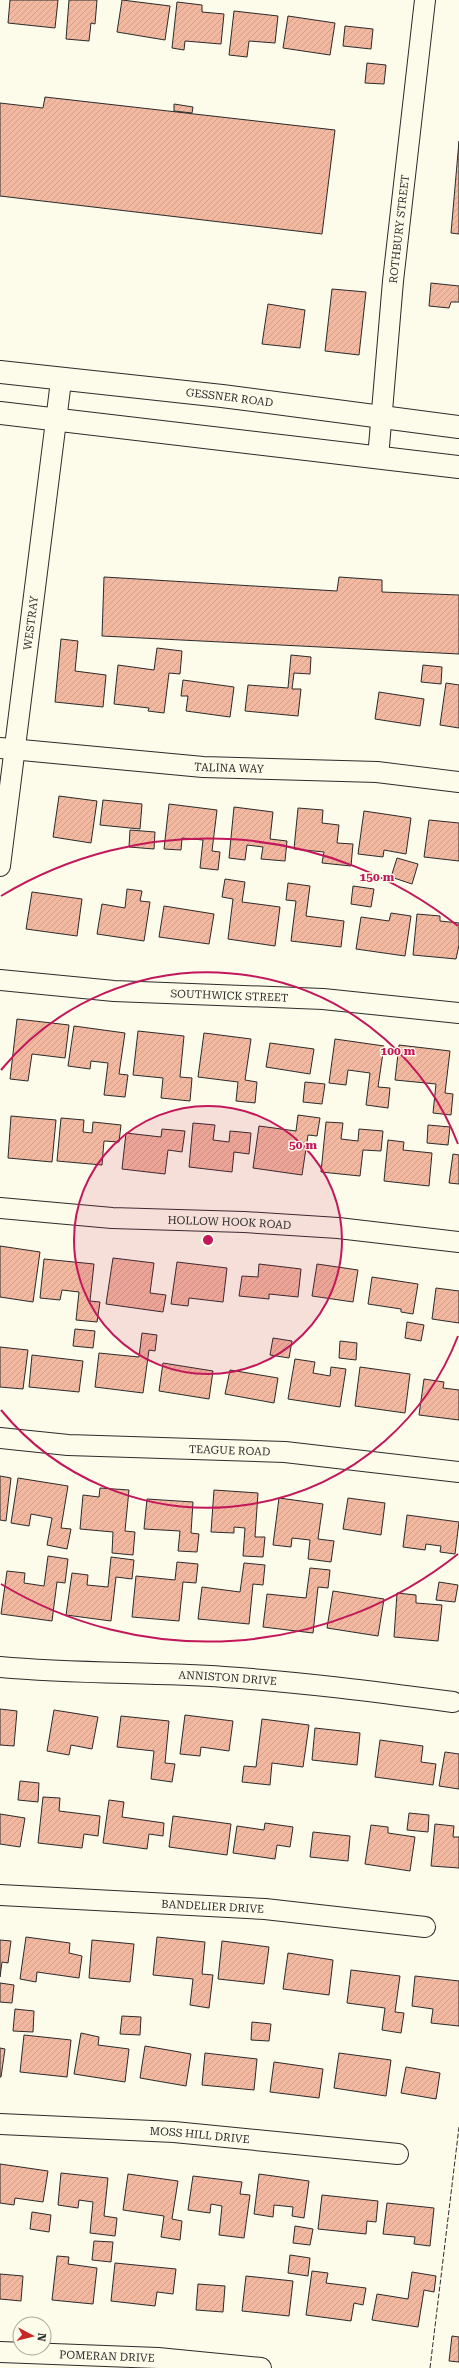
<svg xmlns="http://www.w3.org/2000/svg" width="459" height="2368" font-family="'Roboto Serif',serif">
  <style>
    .building { fill: url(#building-hatch); stroke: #2b2b2b }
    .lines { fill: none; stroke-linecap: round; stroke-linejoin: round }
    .minor-casing { stroke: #2b2b2b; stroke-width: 22 }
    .major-casing { stroke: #2b2b2b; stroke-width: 24 }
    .minor { stroke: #fdfbea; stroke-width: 20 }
    .major { stroke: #fdfbea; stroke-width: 22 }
    .fence { stroke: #2b2b2b; stroke-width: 1; stroke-dasharray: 5 2; stroke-linecap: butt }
    .ring { fill: none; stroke: #c2185b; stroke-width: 2 }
    .labels { text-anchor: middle; stroke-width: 3; stroke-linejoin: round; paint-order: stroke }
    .street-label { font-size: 11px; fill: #2b2b2b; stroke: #fdfbea }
    .centre { fill: #c2185b; stroke: #fdfbea; stroke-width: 2 }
    .ring-label { font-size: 12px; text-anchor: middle; font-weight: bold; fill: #c2185b; stroke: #fdfbea; stroke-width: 3; stroke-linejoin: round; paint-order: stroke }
  </style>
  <defs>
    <pattern id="building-hatch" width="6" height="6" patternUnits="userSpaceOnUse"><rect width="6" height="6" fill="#f2b8a0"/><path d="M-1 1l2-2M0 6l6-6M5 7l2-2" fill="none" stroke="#d09e8a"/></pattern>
  </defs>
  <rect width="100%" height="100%" fill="#fdfbea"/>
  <!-- building -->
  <path class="building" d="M10,0H58L55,28L8,23Z
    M69,0H97L95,24L91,23L89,41L66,39Z
    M122,0L170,6L165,40L117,32Z
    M177,2L202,5V12L224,14L221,44L185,41L184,50L172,48Z
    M234,11L278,16L275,43L249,41L247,57L229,55Z
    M288,16L335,23L330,55L283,48Z
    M345,26L373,29L371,49L343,46Z
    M367,63L386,65L384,84L365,83Z
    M45,97L335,130L322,234L0,196V103L43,108Z
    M174,104L193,107L192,113L174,111Z
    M459,141V234L451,233Z
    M431,283L459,286V302H451L449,308L429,306Z
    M332,289L366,292L359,355L325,351Z
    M268,304L305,310L300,348L262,344Z
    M104,577L337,591L339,577L382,580V592L459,595V654L102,636Z
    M61,639L78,641L75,671L106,675L103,707L55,702Z
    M157,648L182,651L180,674L169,673L164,713L148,711L149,708L114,704L118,665L154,670Z
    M291,655L311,657L310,674L294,673L292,689H301L298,716L245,711L248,685L288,688Z
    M423,665L442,667L441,684L421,682Z
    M183,680L234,687L230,717L186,711L188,696H181Z
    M446,683L459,685V728L440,725Z
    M379,692L424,699L420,726L375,719Z
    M59,796L97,801L91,843L53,837Z
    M103,800L142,804L140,829L100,825Z
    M169,804L217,810L212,851L220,852L218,870L200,868L203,840L182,838L181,850L164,849Z
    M234,807L273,812L270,839L287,841L285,861L261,859L263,847L247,845L245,860L229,858Z
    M298,808L323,810L322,823L339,825L337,843L353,844L351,866L322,863L324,852L294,849Z
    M364,811L411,818L406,854L384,850L383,857L358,854Z
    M429,820L459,823V861L424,857Z
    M130,830L155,832L154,849L129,847Z
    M397,858L418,864L412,884L391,877Z
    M225,879L245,882L242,902L280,907L275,946L228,939L233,899L222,897Z
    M288,883L310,886L306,916L344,921L341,947L291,941L296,901L286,900Z
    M353,886L374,889L371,907L351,904Z
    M127,889L142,891L140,901L150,902L144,941L97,934L102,904L125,908Z
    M32,892L82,899L77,936L26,929Z
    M164,906L214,914L209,944L159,937Z
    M391,913L411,916L405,956L356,949L361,917L389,921Z
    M417,914L440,916V921L459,923V945L456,959L413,955Z
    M17,1019L69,1025L65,1058L32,1054L28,1081L10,1079Z
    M74,1026L125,1033L119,1074L128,1075L125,1097L104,1095L108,1063L91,1061L90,1069L68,1066Z
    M138,1031L184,1036L180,1077L192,1078L190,1101L161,1098L163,1078L133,1075Z
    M204,1033L251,1039L245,1080L257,1082L255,1103L236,1101L238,1082L198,1077Z
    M335,1039L384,1046L378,1087L390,1088L388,1108L366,1105L370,1073L348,1070L346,1085L329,1083Z
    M270,1043L314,1049L310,1074L266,1067Z
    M399,1045L450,1051L445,1093L453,1094L451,1115L433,1113L436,1084L395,1080Z
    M305,1082L325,1084L322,1104L303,1102Z
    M298,1115L320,1118L317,1136L308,1135L302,1175L253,1168L259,1126L296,1131Z
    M11,1116L56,1120L52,1162L8,1158Z
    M61,1118L84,1120L83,1132L92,1133L93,1122L121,1125L119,1142L104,1141L102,1165L57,1161Z
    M326,1122L343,1123L341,1139L358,1141L359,1129L383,1131L381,1151L363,1150L360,1176L321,1172Z
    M193,1123L215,1125L213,1140L229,1142L230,1131L251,1133L249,1154L234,1152L232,1172L189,1167Z
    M428,1125L450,1127L448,1145L427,1143Z
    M162,1129L185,1131L182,1152L168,1150L165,1174L122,1169L126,1133L161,1137Z
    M388,1140L404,1142L403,1150L432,1153L429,1186L384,1181Z
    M453,1154L459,1155V1184L449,1183Z
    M0,1246L40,1252L33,1302L0,1297Z
    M113,1258L154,1263L150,1293L166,1295L163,1312L106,1304Z
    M44,1259L94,1264L90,1301L100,1302L97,1322L76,1320L79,1292L62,1290L60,1300L40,1298Z
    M177,1262L227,1268L223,1302L189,1298L188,1306L171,1304Z
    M259,1264L301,1269L298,1297L269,1294V1299L239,1296L242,1276L258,1277Z
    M317,1264L358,1270L353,1302L312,1296Z
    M372,1277L418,1284L413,1314L401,1312V1309L368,1304Z
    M436,1288L459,1291V1323L432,1319Z
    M407,1322L424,1325L421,1341L405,1338Z
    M75,1329L95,1331L93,1348L73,1346Z
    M142,1333L157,1335L155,1351L149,1350L143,1393L95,1387L99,1353L139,1357Z
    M273,1338L292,1341L289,1358L270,1355Z
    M340,1341L357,1343L356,1360L339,1358Z
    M0,1347L28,1350L23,1389L0,1387Z
    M32,1355L83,1361L79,1392L29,1387Z
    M295,1359L315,1362L313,1373L330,1376L331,1367L346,1369L340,1407L288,1399Z
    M163,1363L213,1371L209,1399L159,1391Z
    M360,1367L410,1374L405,1413L355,1406Z
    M230,1370L278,1378L274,1403L225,1394Z
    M424,1379L444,1382L443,1388L459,1390V1420L419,1415Z
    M0,1476L11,1478L6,1521L0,1520Z
    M18,1478L68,1486L61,1528L71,1529L67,1549L47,1545L52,1518L31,1514L29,1526L11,1523Z
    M100,1488L129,1490L125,1531L135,1532L133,1555L112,1553L113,1532L80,1529L83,1495L99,1497Z
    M214,1490L258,1493L255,1537H265L263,1557L243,1556L245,1528L234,1527V1533L211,1532Z
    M279,1498L323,1504L318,1539L334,1541L331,1562L308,1559L310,1540L292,1538L291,1547L273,1545Z
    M348,1498L385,1503L381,1535L343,1529Z
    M147,1499L193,1502L191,1533L199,1534L197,1552L178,1551L180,1531L144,1529Z
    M407,1515L459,1522L455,1554L440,1552L441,1546L426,1544L425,1550L403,1547Z
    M48,1556L68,1559L65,1583L57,1582L52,1621L1,1614L7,1571L25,1573L24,1583L44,1586Z
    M111,1557L134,1560L132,1579L116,1577L111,1621L66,1615L72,1573L88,1575L87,1585L108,1587Z
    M177,1562L198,1564L196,1583L183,1582L179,1621L132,1617L136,1576L175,1580Z
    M244,1563L265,1565L263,1585L253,1584L249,1624L198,1619L202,1587L240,1592Z
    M310,1568L330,1570L328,1588L318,1587L313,1633L263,1627L267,1594L306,1598Z
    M439,1582L458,1585L455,1602L436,1600Z
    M333,1591L384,1599L378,1636L327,1628Z
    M397,1593L416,1595V1603L442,1605L438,1641L394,1637Z
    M0,1709L17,1711L14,1746L0,1745Z
    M54,1710L98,1717L92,1749L71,1745L69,1755L47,1751Z
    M185,1715L233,1721L229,1751L201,1747L200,1756L180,1754Z
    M121,1716L169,1721L165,1763L175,1764L172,1782L151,1779L154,1751L117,1747Z
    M262,1719L309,1725L303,1767L272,1763L270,1785L242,1782L244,1766L256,1767Z
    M315,1728L360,1733L357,1765L312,1760Z
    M380,1740L423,1746L421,1762L436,1764L433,1785L375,1777Z
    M445,1752L459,1754V1789L439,1786Z
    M20,1781L39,1783L38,1802L18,1800Z
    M43,1797L60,1798L59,1811L100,1816L98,1836L84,1834L82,1848L38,1843Z
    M109,1800L124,1802L122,1817L164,1823L163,1836L149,1834L147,1849L103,1843Z
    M409,1813L429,1815L428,1832L407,1830Z
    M0,1814L25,1818L20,1847L0,1844Z
    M173,1816L231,1824L227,1855L169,1847Z
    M265,1823L293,1827L290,1847L277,1845L275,1859L233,1853L237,1826L264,1830Z
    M435,1824L454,1826L453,1837H459V1868L431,1866Z
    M371,1825L388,1827V1833L415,1837L410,1871L365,1864Z
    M313,1832L350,1836L348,1861L310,1857Z
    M26,1937L70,1943L69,1953L82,1956L79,1978L37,1972L36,1982L20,1979Z
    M157,1937L205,1942L202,1974L213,1975L209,2008L190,2005L193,1979L153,1975Z
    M0,1940L11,1941L8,1963L2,1962L0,1977Z
    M92,1940L134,1944L130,1982L89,1978Z
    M222,1941L269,1947L264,1984L218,1979Z
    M288,1953L333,1960L329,1995L283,1989Z
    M351,1970L400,1976L395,2012L404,2013L401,2033L382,2030L385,2008L347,2003Z
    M415,1976L459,1981V2026L431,2023L433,2009L412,2006Z
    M0,1983L14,1985L12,2003L0,2002Z
    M15,2009L34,2011L33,2032L13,2031Z
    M122,2016L141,2017L140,2035L120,2034Z
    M252,2022L271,2024L269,2041L251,2040Z
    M81,2033L99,2037L98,2045L129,2049L125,2082L74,2074Z
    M24,2035L71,2040L67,2077L20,2072Z
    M145,2046L191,2054L186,2086L140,2078Z
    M0,2048L5,2049L1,2077H0Z
    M205,2053L257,2059L254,2090L202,2085Z
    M339,2053L391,2060L386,2096L334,2088Z
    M274,2062L323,2069L319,2098L270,2092Z
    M406,2067L440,2073L436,2099L401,2093Z
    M0,2164L48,2171L43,2202L15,2198L14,2205L0,2203Z
    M61,2173L108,2178L104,2216L117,2218L115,2236L90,2233L93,2202L79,2200L78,2208L58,2205Z
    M128,2174L178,2181L172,2219L182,2221L180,2240L161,2237L164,2216L123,2210Z
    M259,2174L309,2181L304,2218L292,2216L293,2207L274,2205L273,2217L254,2214Z
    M193,2176L242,2182L240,2194L250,2195L244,2238L219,2235L222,2206L211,2204L210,2213L188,2210Z
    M322,2195L378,2201L376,2222L367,2221L366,2234L318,2229Z
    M387,2203L434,2208L430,2246L414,2244L415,2237L383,2234Z
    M32,2212L51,2215L49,2232L30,2229Z
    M295,2226L313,2229L310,2245L293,2243Z
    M94,2241L113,2242L111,2262L92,2260Z
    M290,2255L310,2258L308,2276L288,2273Z
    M57,2256L69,2257L68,2264L97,2268L93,2304L52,2300Z
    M115,2263L176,2269L173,2294L157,2292L155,2306L111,2301Z
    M312,2271L328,2273L326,2283L366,2288L363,2305L354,2303L351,2321L306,2315Z
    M412,2272L436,2276L434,2292L424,2290L418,2327L372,2320L377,2294L408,2299Z
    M0,2274L23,2276L21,2301L0,2299Z
    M246,2276L293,2281L289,2316L242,2311Z
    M198,2284L225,2286L223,2312L196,2310Z
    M452,2336L459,2337V2362L449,2361Z"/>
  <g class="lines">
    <defs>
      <g id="minor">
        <path id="s1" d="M378,458L393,281L425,0"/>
        <path id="s2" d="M0,748L203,767L377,772L459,782"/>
        <path id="s3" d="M0,866L61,381"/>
        <path id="s4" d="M0,980L114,991L323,999L459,1013"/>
        <path id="s5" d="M0,1208L112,1218L244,1222L338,1228L459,1242"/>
        <path id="s6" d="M0,1438L68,1445L285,1452L459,1472"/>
        <path id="s7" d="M0,1667C75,1674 150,1672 224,1677C301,1682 377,1692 453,1702"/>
        <path id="s8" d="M0,1895L265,1909L425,1927"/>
        <path id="s9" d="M0,2124L174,2132L398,2154"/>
        <path id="s10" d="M0,2352L158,2358L261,2368"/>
      </g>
      <g id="major">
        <path id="s11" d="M0,372L222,396L459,427"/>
        <path d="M0,413L459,467"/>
      </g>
    </defs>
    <!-- minor casing -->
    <use href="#minor" class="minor-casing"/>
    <!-- major casing -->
    <use href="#major" class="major-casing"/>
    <!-- minor -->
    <use href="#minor" class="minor"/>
    <!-- major -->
    <use href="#major" class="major"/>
    <!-- fence -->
    <path class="fence" d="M430,2368L459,2127"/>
  </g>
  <!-- distance rings -->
  <circle cx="208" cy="1240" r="134" fill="#c2185b" fill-opacity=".12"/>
  <g class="ring">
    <circle cx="208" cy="1240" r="134"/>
    <path d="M458 1336A268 268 0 0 1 1 1410M1 1070A268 268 0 0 1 458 1144"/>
    <path d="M458 1554A401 401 0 0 1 1 1584M1 896A401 401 0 0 1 458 926"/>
  </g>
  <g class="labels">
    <!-- street labels -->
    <g class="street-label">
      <text dy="4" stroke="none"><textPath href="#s1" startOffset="230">ROTHBURY STREET</textPath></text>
      <text dy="4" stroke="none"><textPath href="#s11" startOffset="231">GESSNER ROAD</textPath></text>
      <text dy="4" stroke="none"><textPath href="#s3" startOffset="245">WESTRAY</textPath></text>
      <text dy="4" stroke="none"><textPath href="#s2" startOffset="230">TALINA WAY</textPath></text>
      <text dy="4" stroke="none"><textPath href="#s4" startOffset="230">SOUTHWICK STREET</textPath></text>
      <text dy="4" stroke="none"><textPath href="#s5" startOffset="230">HOLLOW HOOK ROAD</textPath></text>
      <text dy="4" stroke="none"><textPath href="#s6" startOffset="230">TEAGUE ROAD</textPath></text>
      <text dy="4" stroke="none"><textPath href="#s7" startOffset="228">ANNISTON DRIVE</textPath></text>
      <text dy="4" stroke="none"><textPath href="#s8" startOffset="213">BANDELIER DRIVE</textPath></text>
      <text dy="4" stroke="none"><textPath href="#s9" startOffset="200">MOSS HILL DRIVE</textPath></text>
      <text dy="4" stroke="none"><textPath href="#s10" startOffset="107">POMERAN DRIVE</textPath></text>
    </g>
  </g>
  <circle cx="208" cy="1240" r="6" class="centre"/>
  <g class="ring-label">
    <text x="377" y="881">150 m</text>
    <text x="398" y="1055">100 m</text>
    <text x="303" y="1149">50 m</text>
  </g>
  <!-- north arrow -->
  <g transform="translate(32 2336) rotate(97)"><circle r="19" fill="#fdfbea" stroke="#a9a89e"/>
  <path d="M0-3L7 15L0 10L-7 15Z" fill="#c62828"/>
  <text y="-6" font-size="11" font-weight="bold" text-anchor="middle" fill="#2b2b2b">N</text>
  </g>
</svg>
